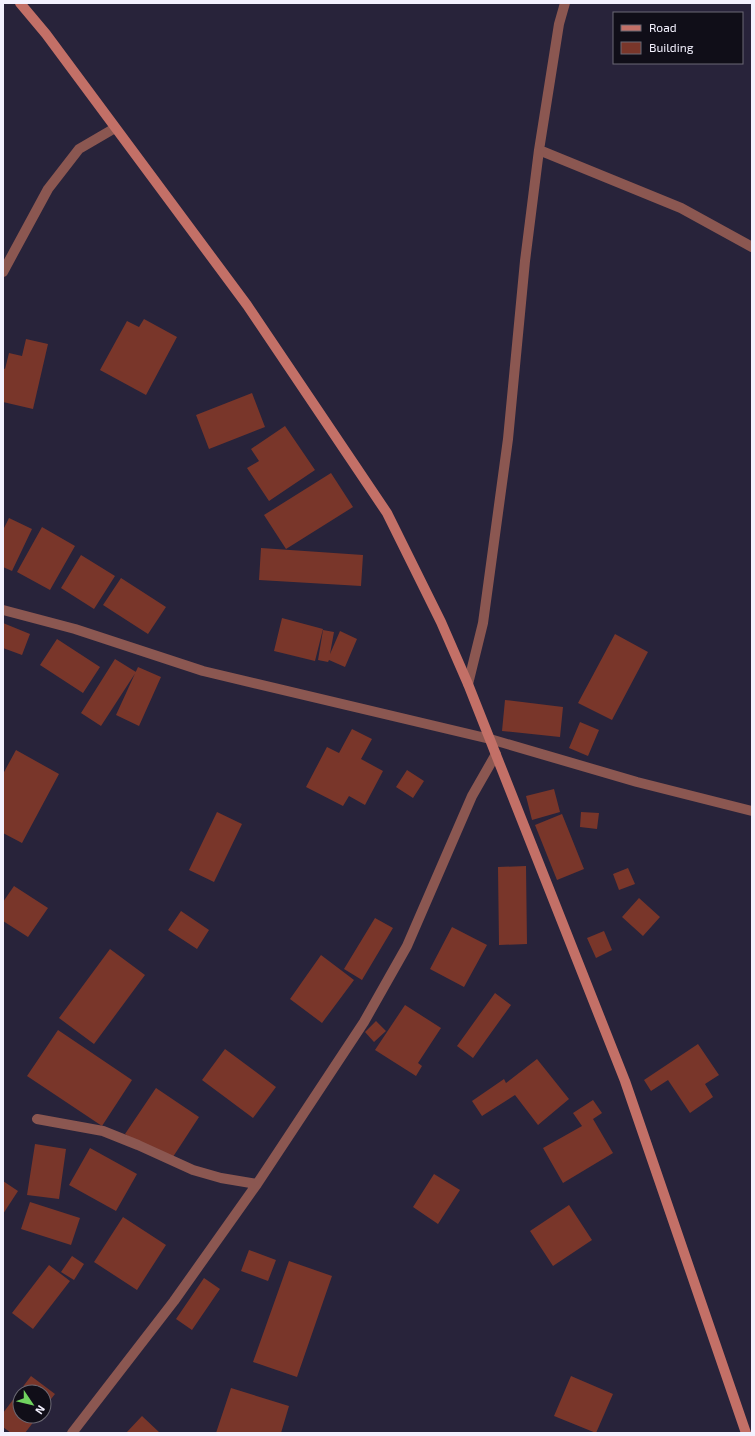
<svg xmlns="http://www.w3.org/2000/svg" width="755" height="1436" font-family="'Exo 2',sans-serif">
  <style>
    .building { fill: #79362a }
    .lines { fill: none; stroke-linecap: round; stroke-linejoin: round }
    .street { stroke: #8b5751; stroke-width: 10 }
    .secondary { stroke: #c37067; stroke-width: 10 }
  </style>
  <rect width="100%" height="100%" fill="#28233a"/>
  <!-- building -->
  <path class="building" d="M144,319L177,337L146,395L100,370L127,321L139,327Z
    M26,339L48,344L33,409L3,402V368L5,369L9,353L22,356Z
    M252,393L265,427L209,449L196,415Z
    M285,426L315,470L269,501L247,468L259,461L251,449Z
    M331,473L353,507L286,549L264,515Z
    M9,518L32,529L12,571L3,567V530Z
    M42,527L75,546L50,590L17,572Z
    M261,548L363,555L361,586L259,580Z
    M81,555L115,576L94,609L61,588Z
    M121,578L166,607L148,634L103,605Z
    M282,618L323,629L315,661L274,651Z
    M3,623L30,634L22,655L3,648Z
    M323,630L334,632L330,654L340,631L357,639L345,667L329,660L328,662L318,660Z
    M615,634L648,652L612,720L578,703Z
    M57,639L100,667L83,693L40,665Z
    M115,659L136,672L101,726L81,713Z
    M138,667L161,677L139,726L116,715Z
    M505,700L563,707L560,737L502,731Z
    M580,722L599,730L588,756L569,748Z
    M352,729L372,739L361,759L383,771L365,805L349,796L343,806L306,787L327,747L339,753Z
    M16,750L59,774L22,843L3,833V774Z
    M407,770L424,781L413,798L396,787Z
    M554,789L560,812L532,820L526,796Z
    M217,812L242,824L214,882L189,870Z
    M581,812L599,813L597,829L580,827Z
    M562,814L584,869L557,880L535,825Z
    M526,866L527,944L499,945L498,867Z
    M628,868L635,884L619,890L613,874Z
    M14,886L48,908L28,937L3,921V902Z
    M639,898L660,917L643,936L622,917Z
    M181,911L209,930L197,949L168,930Z
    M375,918L393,928L362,980L344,969Z
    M452,927L487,945L464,987L430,969Z
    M604,931L612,950L596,958L587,938Z
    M110,949L145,975L94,1044L59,1018Z
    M321,955L354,980L322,1023L290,999Z
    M495,993L511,1005L473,1058L457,1046Z
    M405,1005L441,1028L418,1063L422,1066L416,1076L375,1050Z
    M376,1021L386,1031L374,1042L365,1032Z
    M58,1030L132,1080L102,1126L27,1076Z
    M698,1044L719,1075L705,1084L713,1097L690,1113L668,1080L651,1091L644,1080Z
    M225,1049L276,1087L253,1118L202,1080Z
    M537,1059L569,1099L538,1125L515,1095L482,1116L472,1101L504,1079L506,1083Z
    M156,1088L199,1117L169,1163L125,1134Z
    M593,1100L602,1113L593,1119L613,1153L563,1183L543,1148L582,1126L573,1113Z
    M35,1144L66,1149L59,1199L27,1195Z
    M90,1148L137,1174L116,1211L69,1185Z
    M434,1174L460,1190L438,1224L413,1207Z
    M3,1181L18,1191L3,1214Z
    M30,1202L80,1218L71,1245L21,1229Z
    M569,1205L592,1240L553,1266L530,1231Z
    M123,1217L166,1245L137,1290L94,1262Z
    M249,1250L276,1260L268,1281L241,1271Z
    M72,1256L84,1264L74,1280L61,1272Z
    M289,1261L332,1276L297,1377L253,1362Z
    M49,1265L70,1281L33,1329L12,1313Z
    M204,1278L220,1289L192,1330L176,1319Z
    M31,1376L55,1394L44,1408V1392H20V1416H38L25,1433H11L3,1427V1413Z
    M571,1376L613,1394L596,1433L554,1416Z
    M231,1388L289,1406L281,1433H216Z
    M142,1416L160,1433H126Z"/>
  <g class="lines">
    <!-- street -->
    <path class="street" d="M539,150L681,208L752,247
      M3,272L48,189L79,149L115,128
      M3,610L75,629L203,671L490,739L637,782L752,811
      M468,684L483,623L508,439L525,261L539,150L559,24L565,3
      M37,1119L103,1131L138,1145L193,1170L221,1178L257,1184
      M72,1433L174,1301L257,1184L364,1022L407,946L472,796L496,754"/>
    <!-- secondary -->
    <path class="secondary" d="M20,3L46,34L247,305L387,513L441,622L468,684L625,1081L746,1433"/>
  </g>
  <!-- border -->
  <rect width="755" height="1436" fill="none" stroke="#f3f1fe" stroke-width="8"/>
  <!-- legend -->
  <rect x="613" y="12" width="130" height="52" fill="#100e18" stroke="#6b6974"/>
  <rect x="621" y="25" width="20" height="6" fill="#c37067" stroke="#6b6974"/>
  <text x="649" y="32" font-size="12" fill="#f3f1fe">Road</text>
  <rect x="621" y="42" width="20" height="12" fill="#79362a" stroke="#6b6974"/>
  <text x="649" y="52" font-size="12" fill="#f3f1fe">Building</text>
  <!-- north arrow -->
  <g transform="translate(32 1404) rotate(125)"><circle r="19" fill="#100e18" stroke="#6b6974"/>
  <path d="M0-3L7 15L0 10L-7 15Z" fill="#70d35f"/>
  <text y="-6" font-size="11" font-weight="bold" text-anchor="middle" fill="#f3f1fe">N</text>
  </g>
</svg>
